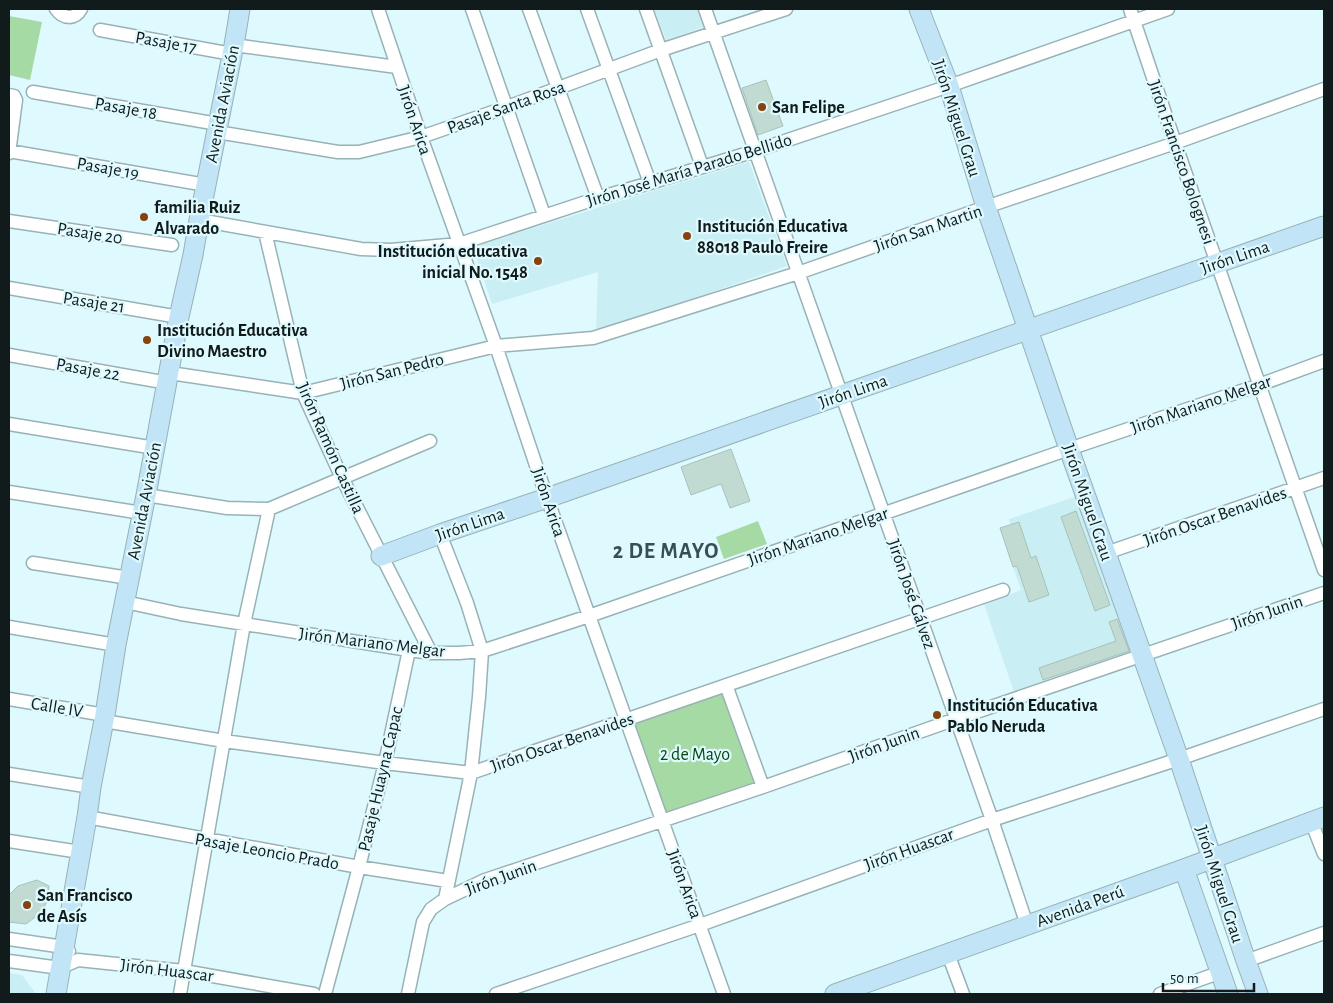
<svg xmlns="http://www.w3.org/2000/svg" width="1333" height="1003" font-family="'Alegreya Sans',sans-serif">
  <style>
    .built { fill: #c9eef3 }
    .green { fill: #a5daa5 }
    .building { fill: #c1dbd3; stroke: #a8c2ba }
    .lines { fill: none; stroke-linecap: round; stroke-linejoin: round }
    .street-casing { stroke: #98b2b5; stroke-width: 15 }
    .secondary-casing { stroke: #98b2b5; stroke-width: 21 }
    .street { stroke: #fff; stroke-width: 12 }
    .secondary { stroke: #c1e4f7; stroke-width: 19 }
    .poi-dot { fill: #85430f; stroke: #dffafe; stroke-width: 2 }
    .labels { text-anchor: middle; stroke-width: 4.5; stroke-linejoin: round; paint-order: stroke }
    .street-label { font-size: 18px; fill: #111b1c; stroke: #dffafe }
    .poi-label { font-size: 18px; font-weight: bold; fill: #111b1c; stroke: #dffafe; text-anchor: start }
    .park-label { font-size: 18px; fill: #054711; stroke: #dffafe }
    .district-label { font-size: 22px; font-weight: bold; letter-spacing: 1px; fill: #374e52; stroke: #dffafe }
  </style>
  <rect width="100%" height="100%" fill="#dffafe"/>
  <!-- built -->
  <path class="built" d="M654,9H700L706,26L666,40Z
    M749,162L787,266L632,320L596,329L598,272L492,304L474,250L476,246L600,207Z
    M1080,495L1134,651L1014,692L984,604L1021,590L1000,528L1010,525L1009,519Z
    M9,973L22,975L36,994H9Z"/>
  <!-- green -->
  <path class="green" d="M9,16L42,22L30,80L9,75Z
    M758,521L767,544L724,559L716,537Z
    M726,687L758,785L664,819L629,721Z"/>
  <!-- building -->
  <path class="building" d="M766,80L783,126L758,135L742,88Z
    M731,449L750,501L730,508L721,484L691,495L681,467Z
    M1076,511L1110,605L1095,611L1061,517Z
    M1019,522L1031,558L1036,556L1049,595L1029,602L1017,566L1013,567L1000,528Z
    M1117,619L1129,651L1043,680L1039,668L1116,641L1109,622Z
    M37,880L49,886L48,899L42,912L26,924L9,922V895L18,886Z"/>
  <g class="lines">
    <defs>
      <path id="street" d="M56,9C63,19 75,20 81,9
        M378,9L421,137L496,346L547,498L724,994
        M472,9L544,215
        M529,9L598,198
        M587,9L650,183
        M646,9L702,166
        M705,9L992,820L1027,925
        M1130,9L1175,143L1324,570
        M100,30L232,54
        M234,45L397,67
        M33,92L218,124
        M9,95L14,96L16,100L9,153
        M217,132L338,152H359L421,137L507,107L661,50L786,9
        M9,151L206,185
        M199,220L361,249L391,250L459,244L598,198L650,183L755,151L949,86L1168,9
        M9,221L172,245
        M265,232L303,393L342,478L431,653
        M9,288L179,317
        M9,355L168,383
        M170,373L303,393L496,346L593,338L798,273L986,207L1175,143L1324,89
        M9,424L155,448
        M9,492L142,513
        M146,495L227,508L269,509L430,441
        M1106,553L1324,478
        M33,563L129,578
        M125,602L181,614L409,650L431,653H459L482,651L589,616L1069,449L1259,385L1324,361
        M9,627L116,645
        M726,685L763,787
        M9,699L105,715
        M104,721L224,741L385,763L471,773L1003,590
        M9,774L91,787
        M87,817L359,867L448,881
        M1311,821L1324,854
        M9,841L80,852
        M445,899L485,880L763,787L956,719L1324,593
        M9,939L64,947L69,951
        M948,954L963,994
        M9,961L60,968L78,960L184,971L314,994
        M1246,961L1324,933
        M180,994L244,624L269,509
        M325,994L359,867L385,763L409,650
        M408,994L423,922L431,909L445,899L471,773L479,697L482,651L467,603L440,534
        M496,994L700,925L992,820L1179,759L1324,709
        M1160,994L1221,972"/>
      <path id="secondary" d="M919,9L949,86L986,207L1069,449L1179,759L1246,961L1258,994
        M381,556L440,534L547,498L1324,226
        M1184,869L1228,994
        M56,994L87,817L91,787L105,715L116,645L146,495L179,317L193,255L199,220L234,45L240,9
        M835,994L1184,869L1324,817"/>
    </defs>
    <!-- street casing -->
    <use href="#street" class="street-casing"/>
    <!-- secondary casing -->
    <use href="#secondary" class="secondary-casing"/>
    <!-- street -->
    <use href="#street" class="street"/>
    <!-- secondary -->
    <use href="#secondary" class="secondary"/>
  </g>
  <!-- markers -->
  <g class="poi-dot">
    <circle cx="762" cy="107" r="5"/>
    <circle cx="144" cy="217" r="5"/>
    <circle cx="687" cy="236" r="5"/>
    <circle cx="538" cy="261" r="5"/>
    <circle cx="147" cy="340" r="5"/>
    <circle cx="937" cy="715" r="5"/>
    <circle cx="27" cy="905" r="5"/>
  </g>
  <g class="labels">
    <!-- street labels -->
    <g class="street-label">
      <text transform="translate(166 42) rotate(10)" y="6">Pasaje 17</text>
      <text transform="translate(222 104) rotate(-79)" y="6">Avenida Aviación</text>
      <text transform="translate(506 107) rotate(-20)" y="6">Pasaje Santa Rosa</text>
      <text transform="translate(126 108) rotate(10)" y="6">Pasaje 18</text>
      <text transform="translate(957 118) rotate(72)" y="6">Jirón Miguel Grau</text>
      <text transform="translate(415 120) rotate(71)" y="6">Jirón Arica</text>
      <text transform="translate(1182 162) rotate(71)" y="6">Jirón Francisco Bolognesi</text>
      <text transform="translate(108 168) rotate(10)" y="6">Pasaje 19</text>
      <text transform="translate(689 170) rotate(-17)" y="6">Jirón José María Parado Bellido</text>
      <text transform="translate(928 228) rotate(-19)" y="6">Jirón San Martin</text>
      <text transform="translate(90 233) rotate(9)" y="6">Pasaje 20</text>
      <text transform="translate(1235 257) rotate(-19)" y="6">Jirón Lima</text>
      <text transform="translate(94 302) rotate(9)" y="6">Pasaje 21</text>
      <text transform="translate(88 369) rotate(10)" y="6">Pasaje 22</text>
      <text transform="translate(392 371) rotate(-14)" y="6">Jirón San Pedro</text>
      <text transform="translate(853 391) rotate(-19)" y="6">Jirón Lima</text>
      <text transform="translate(1201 404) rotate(-19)" y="6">Jirón Mariano Melgar</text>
      <text transform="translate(331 448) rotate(66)" y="6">Jirón Ramón Castilla</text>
      <text transform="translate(144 501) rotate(-79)" y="6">Avenida Aviación</text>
      <text transform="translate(549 502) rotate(71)" y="6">Jirón Arica</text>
      <text transform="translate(1088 502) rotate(71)" y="6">Jirón Miguel Grau</text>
      <text transform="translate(1215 516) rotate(-19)" y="6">Jirón Oscar Benavides</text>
      <text transform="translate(470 524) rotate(-19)" y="6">Jirón Lima</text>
      <text transform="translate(818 536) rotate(-19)" y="6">Jirón Mariano Melgar</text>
      <text transform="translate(912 594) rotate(71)" y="6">Jirón José Gálvez</text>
      <text transform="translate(1267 612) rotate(-19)" y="6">Jirón Junin</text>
      <text transform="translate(372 642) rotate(7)" y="6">Jirón Mariano Melgar</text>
      <text transform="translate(57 707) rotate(9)" y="6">Calle IV</text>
      <text transform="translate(562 742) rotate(-19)" y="6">Jirón Oscar Benavides</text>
      <text transform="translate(884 744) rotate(-20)" y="6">Jirón Junin</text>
      <text transform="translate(380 779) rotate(-77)" y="6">Pasaje Huayna Capac</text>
      <text transform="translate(909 849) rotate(-20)" y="6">Jirón Huascar</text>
      <text transform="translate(267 851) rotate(10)" y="6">Pasaje Leoncio Prado</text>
      <text transform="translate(501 877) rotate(-20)" y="6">Jirón Junin</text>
      <text transform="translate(685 884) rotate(70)" y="6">Jirón Arica</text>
      <text transform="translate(1220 884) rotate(72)" y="6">Jirón Miguel Grau</text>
      <text transform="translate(1080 906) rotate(-20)" y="6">Avenida Perú</text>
      <text transform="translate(167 970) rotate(7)" y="6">Jirón Huascar</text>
    </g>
    <!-- poi labels -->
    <g class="poi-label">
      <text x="772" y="113">San Felipe</text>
      <text x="154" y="213">familia Ruiz<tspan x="154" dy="21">Alvarado</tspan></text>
      <text x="697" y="232">Institución Educativa<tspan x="697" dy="21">88018 Paulo Freire</tspan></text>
      <text x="528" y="257" text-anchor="end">Institución educativa<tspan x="528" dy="21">inicial No. 1548</tspan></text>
      <text x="157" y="336">Institución Educativa<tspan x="157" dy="21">Divino Maestro</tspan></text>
      <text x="947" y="711">Institución Educativa<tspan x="947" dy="21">Pablo Neruda</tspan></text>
      <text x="37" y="901">San Francisco<tspan x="37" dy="21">de Asís</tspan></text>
    </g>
    <!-- park labels -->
    <g class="park-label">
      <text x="695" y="760">2 de Mayo</text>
    </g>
    <!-- district labels -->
    <g class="district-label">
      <text x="666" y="558">2 DE MAYO</text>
    </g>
  </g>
  <!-- border -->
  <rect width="1333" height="1003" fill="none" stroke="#111b1c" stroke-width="20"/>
  <!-- scale -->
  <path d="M1163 983v8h91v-8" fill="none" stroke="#111b1c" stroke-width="2.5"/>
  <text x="1170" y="983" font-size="15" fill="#111b1c" stroke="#dffafe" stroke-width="4" paint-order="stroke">50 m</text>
</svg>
